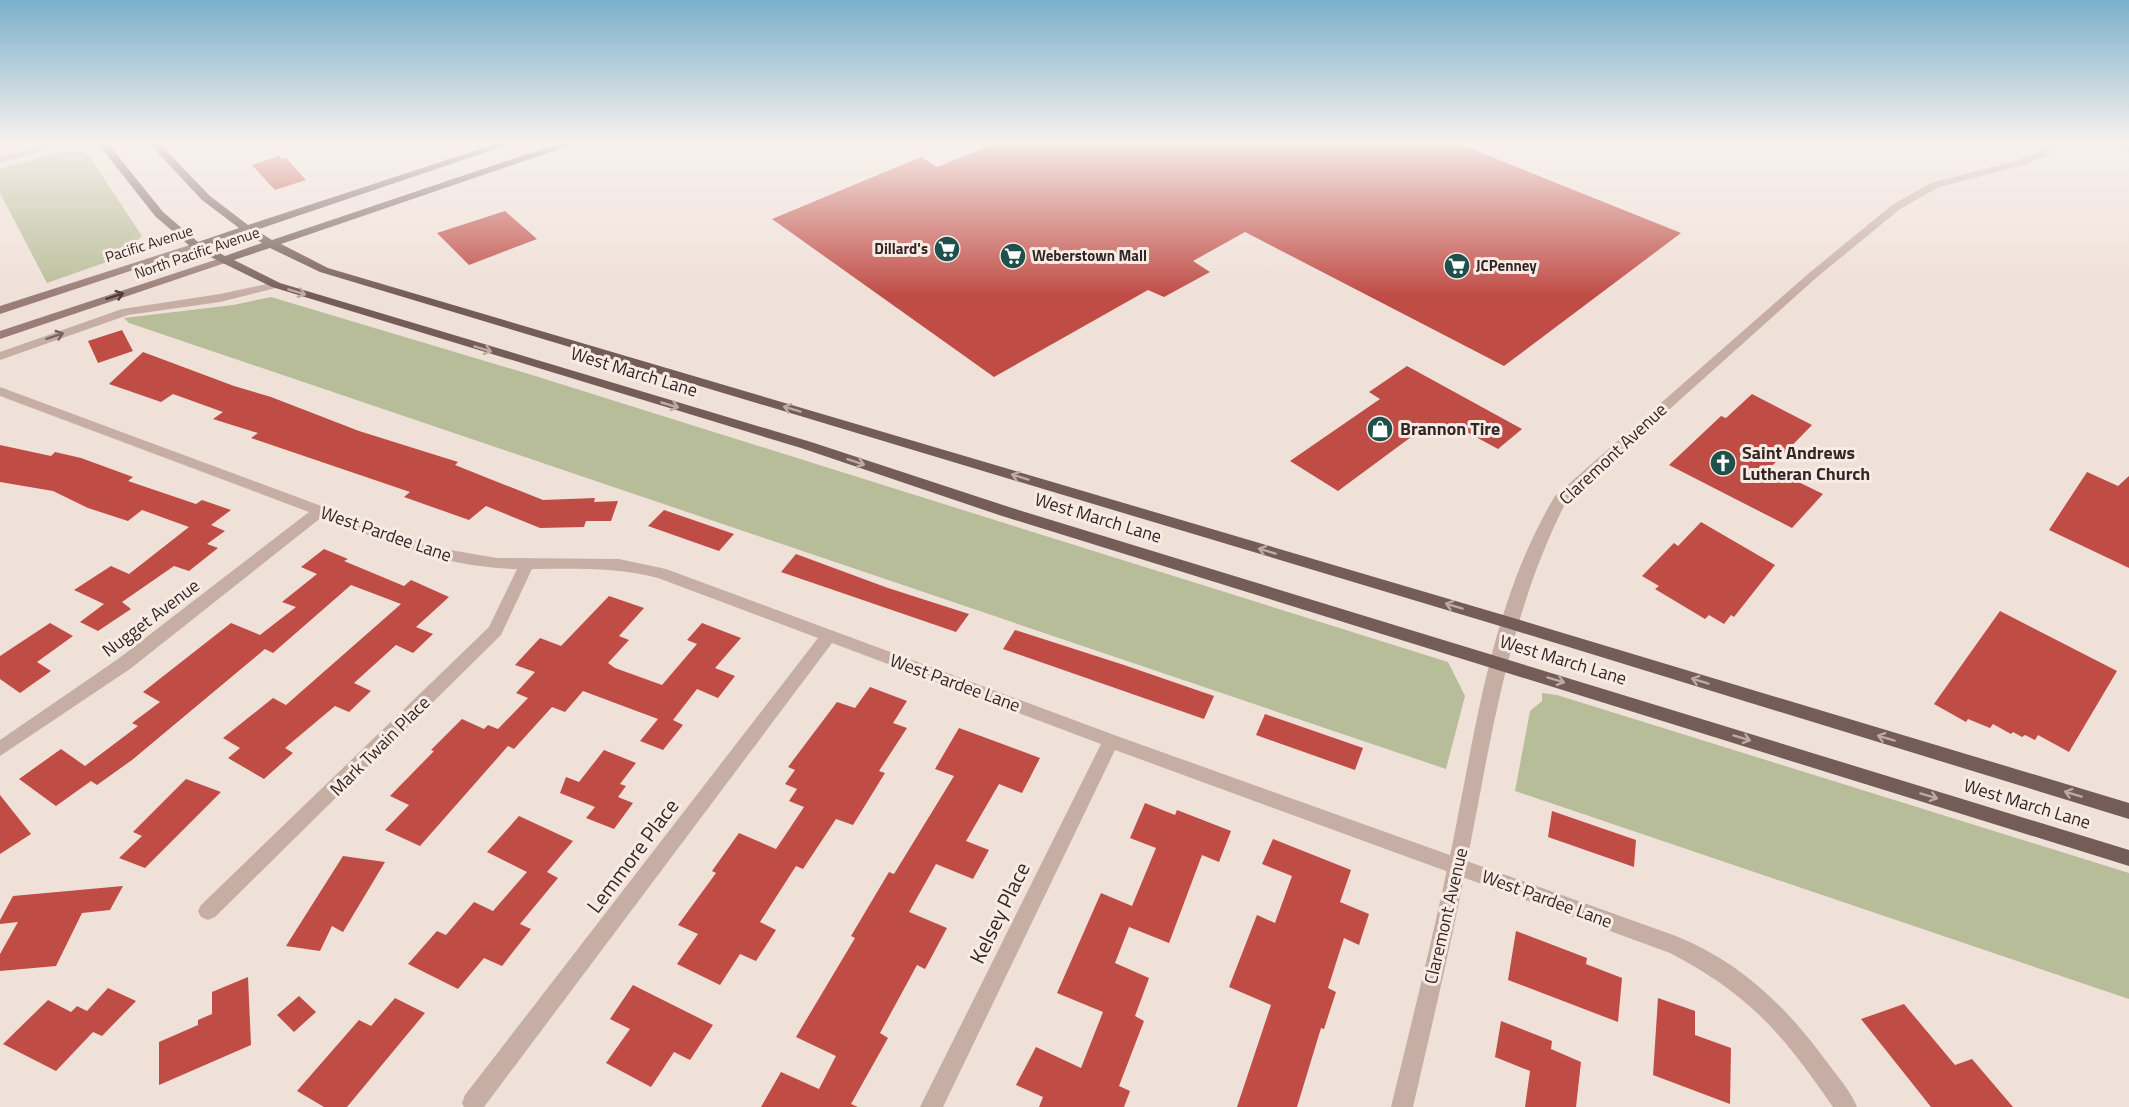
<svg xmlns="http://www.w3.org/2000/svg" width="2129" height="1107" font-family="'Titillium Web',sans-serif">
  <style>
    .green { fill: #b8bd99 }
    .building { fill: #c04c46 }
    .lines { fill: none; stroke-linecap: round; stroke-linejoin: round }
    .minor { fill: #c6aea5; fill-rule: evenodd }
    .tertiary { fill: #c6aea5; fill-rule: evenodd }
    .secondary { fill: #9a7d77; fill-rule: evenodd }
    .primary { fill: #745c57; fill-rule: evenodd }
    .oneway { stroke: #bdaba5 }
    .oneway2 { stroke: #4d3c3a }
    .oneway3 { stroke: #75645f }
    .labels { text-anchor: middle; stroke-width: 6; stroke-linejoin: round; paint-order: stroke }
    .far-street-label { font-size: 15px; fill: #332726; stroke: #f8ebe4 }
    .far-poi-label { font-size: 15px; font-weight: bold; fill: #332726; stroke: #f8ebe4; text-anchor: start }
    .street-label { font-size: 18px; fill: #332726; stroke: #f8ebe4 }
    .poi-label { font-size: 18px; font-weight: bold; fill: #332726; stroke: #f8ebe4; text-anchor: start }
    .near-street-label { font-size: 21px; fill: #332726; stroke: #f8ebe4 }
  </style>
  <rect width="100%" height="100%" fill="#efe0d8"/>
  <!-- green -->
  <path class="green" d="M77,151L87,153L142,236L118,258L47,283L0,193V169L60,152Z
    M271,297L532,375L1448,662L1465,696L1446,769L129,323L124,318L233,305Z
    M1542,693L1557,695L2129,873V999L1515,791L1530,711L1542,701Z"/>
  <!-- building -->
  <path class="building" d="M1001,141H1452L1681,233L1504,366L1245,232L1193,261L1210,272L1164,297L1148,290L994,377L772,219L921,157L937,167Z
    M279,156L282,159L286,158L306,180L275,190L252,165Z
    M505,211L537,239L469,265L437,233Z
    M122,330L133,351L98,363L88,341Z
    M143,352L234,386L271,397L359,431L458,462L455,465L543,500L595,498L594,502L618,501L611,521H586L584,527L540,528L486,506L469,520L404,497L410,492L251,438L258,433L213,419L223,412L173,394L161,402L109,384Z
    M1407,366L1522,429L1498,449L1454,425L1441,434L1426,426L1338,491L1290,461L1380,399L1369,392Z
    M1752,394L1812,425L1770,468L1823,494L1792,528L1669,465L1721,416L1726,418Z
    M0,445L51,456L55,452L81,458L133,477L128,481L196,504L202,500L231,510L211,525L225,531L207,544L218,548L189,571L174,566L122,602L131,609L98,631L80,622L104,604L74,590L111,566L129,574L189,527L142,510L128,521L88,508L53,491L0,482Z
    M2087,472L2118,486L2129,476V568L2049,530Z
    M664,510L734,534L719,551L648,526Z
    M1701,522L1775,565L1734,617L1731,615L1724,624L1709,615L1705,619L1655,589L1659,586L1642,576L1674,543L1678,546Z
    M324,549L348,559L344,561L404,586L411,580L449,597L416,627L433,634L413,653L396,645L354,683L371,691L349,712L335,706L285,748L293,753L264,779L228,758L240,748L223,738L273,698L286,705L401,604L351,585L273,653L265,649L132,760L97,785L91,781L56,806L19,779L61,749L85,766L138,726L132,723L160,702L143,692L231,623L260,635L296,607L282,602L317,574L301,567Z
    M796,554L888,588L969,614L956,632L781,572Z
    M609,596L644,608L619,636L629,640L608,663L615,668L662,685L697,644L687,640L702,623L741,638L715,668L735,676L718,698L697,689L673,720L683,725L663,750L640,741L658,719L583,691L565,712L552,707L514,749L508,746L420,846L385,830L409,805L390,796L434,751L431,750L462,719L484,729L488,725L498,729L528,698L516,693L535,672L515,665L540,638L561,646Z
    M2000,611L2117,671L2069,752L2038,735L2035,740L2025,735L2022,737L2013,732L2011,734L1993,724L1990,728L1968,719L1966,722L1934,704Z
    M50,623L73,636L37,662L51,671L20,693L0,679V656Z
    M1015,630L1124,665L1214,696L1204,719L1003,649Z
    M870,687L907,701L893,723L907,728L879,771L885,773L853,825L836,819L803,869L796,866L760,922L776,930L756,961L740,954L720,985L677,964L698,934L678,925L716,873L712,871L739,833L776,849L804,807L789,801L797,789L785,784L795,770L788,767L837,702L855,708Z
    M1265,714L1363,748L1355,770L1256,735Z
    M959,728L1040,758L1022,793L999,784L966,841L989,850L973,879L936,864L909,912L947,928L925,969L917,965L880,1033L888,1038L851,1104L858,1107H761L781,1072L819,1089L836,1056L796,1037L855,938L851,936L889,872L894,874L954,776L935,769Z
    M604,750L636,763L620,784L626,786L618,797L633,803L614,829L586,818L595,807L560,793L566,777L579,782Z
    M186,779L221,792L145,868L119,858L142,836L133,832Z
    M0,795L31,834L0,854Z
    M1145,803L1175,815L1177,810L1231,831L1219,862L1202,855L1169,943L1129,927L1115,963L1149,978L1135,1016L1144,1021L1119,1086L1130,1091L1124,1107H1039L1043,1097L1016,1085L1036,1047L1081,1068L1103,1012L1057,993L1101,893L1132,906L1156,848L1130,838Z
    M1552,811L1636,840L1634,867L1548,837Z
    M519,816L573,841L547,872L558,878L520,924L531,929L502,966L484,958L458,989L408,964L437,931L446,935L474,902L493,911L527,872L487,852Z
    M1273,839L1351,870L1340,902L1369,914L1359,945L1344,938L1328,988L1336,992L1324,1029L1321,1028L1297,1107H1237L1271,1005L1229,987L1257,915L1275,923L1292,876L1262,864Z
    M343,856L385,862L343,932L332,926L320,951L286,946Z
    M123,886L110,910L82,913L56,966L0,971V954L18,922L0,924V920L13,896Z
    M1516,931L1587,958L1586,964L1622,978L1618,1022L1508,980Z
    M248,977L251,1045L159,1085V1042L198,1025V1020L212,1014V992Z
    M633,985L713,1025L690,1060L674,1052L651,1087L606,1063L630,1029L610,1019Z
    M108,988L136,1001L102,1036L93,1032L56,1071L3,1044L48,1000L71,1012L77,1006L87,1011Z
    M299,996L316,1012L294,1032L277,1015Z
    M395,998L425,1013L347,1107H324L297,1091L359,1020L371,1026Z
    M1658,998L1695,1011V1035L1731,1048L1730,1104L1653,1075Z
    M1904,1004L1955,1065L1972,1059L2013,1107H1931L1861,1019Z
    M1501,1021L1552,1041L1551,1049L1581,1062L1576,1107H1525L1530,1071L1495,1057Z"/>
  <g class="lines">
    <!-- minor -->
    <path class="minor" d="M61,141H76L0,163V157Z
      M276,282L280,283V287L220,302L128,315L0,360V352L122,309L220,294Z
      M0,387L432,547L497,558L619,559L666,569L1117,736L1676,936C1741,962 1789,1009 1829,1065C1839,1078 1851,1092 1857,1107H1833C1783,1034 1750,995 1670,953L1115,750L943,1107H920L1101,744L832,643L484,1107H464L462,1103L465,1095L818,638L658,578C616,567 575,569 532,569L501,635L215,917L208,920L201,917L198,911L201,905L489,627L517,569C442,567 390,543 322,517L130,669L0,756V740L118,659L309,512L0,396Z"/>
    <!-- tertiary -->
    <path class="tertiary" d="M2056,141H2067L2047,156L2024,165L1939,187L1900,209L1816,278L1566,502C1511,610 1493,727 1470,846C1454,933 1433,1020 1413,1107H1391C1412,1020 1434,934 1452,846C1476,728 1492,601 1555,496L1808,274L1892,205L1931,183L2016,161L2039,152Z
      M2099,141H2113L2129,145V151Z"/>
    <!-- secondary -->
    <path class="secondary" d="M196,243L200,244V248L0,314V306Z
      M224,257L230,260L228,262L0,339V331Z"/>
    <!-- primary -->
    <path class="primary" d="M96,141H106L163,212L198,242L239,228L202,200L147,141H157L210,196L248,225L505,141H519L256,230L272,240L566,141H579L577,143L281,244L328,268L1510,617L2129,803V819L1510,629L320,272L270,248L234,260L280,283L811,442L1009,507L2129,850V866L999,515L801,448L272,287L192,248L155,216ZM246,233L262,243L225,256L206,246Z"/>
  </g>
  <!-- one-way arrows -->
  <defs><path id="oneway-shaft" d="M-6 0H5M1.5-3L5.5 0L1.5 3" fill="none" stroke-width="1.6" stroke-linecap="round" stroke-linejoin="round" transform="scale(1.5)"/></defs>
  <g class="oneway">
    <use href="#oneway-shaft" transform="translate(297 292) rotate(17)"/>
    <use href="#oneway-shaft" transform="translate(483 349) rotate(17)"/>
    <use href="#oneway-shaft" transform="translate(670 405) rotate(16)"/>
    <use href="#oneway-shaft" transform="translate(792 409) rotate(-163)"/>
    <use href="#oneway-shaft" transform="translate(856 462) rotate(18)"/>
    <use href="#oneway-shaft" transform="translate(1020 477) rotate(-163)"/>
    <use href="#oneway-shaft" transform="translate(1267 551) rotate(-163)"/>
    <use href="#oneway-shaft" transform="translate(1454 606) rotate(-163)"/>
    <use href="#oneway-shaft" transform="translate(1556 680) rotate(17)"/>
    <use href="#oneway-shaft" transform="translate(1700 681) rotate(-163)"/>
    <use href="#oneway-shaft" transform="translate(1742 738) rotate(17)"/>
    <use href="#oneway-shaft" transform="translate(1886 738) rotate(-163)"/>
    <use href="#oneway-shaft" transform="translate(2073 794) rotate(-163)"/>
    <use href="#oneway-shaft" transform="translate(1929 796) rotate(17)"/>
  </g>
  <use class="oneway2" href="#oneway-shaft" transform="translate(115 296) rotate(-18)"/>
  <use class="oneway3" href="#oneway-shaft" transform="translate(55 336) rotate(-19)"/>
  <!-- sky -->
  <linearGradient id="sky" x2="0" y2="1"><stop stop-color="#7bb0cc"/><stop offset="0.48" stop-color="#f8f1ed"/><stop offset="1" stop-color="#f8f1ed" stop-opacity="0"/></linearGradient>
  <rect width="2129" height="296" fill="url(#sky)"/>
  <!-- icons -->
  <defs>
    <symbol id="supermarket-disc" viewBox="-11 -11 22 22"><circle r="9.5" fill="#1e514b" stroke="#f8ebe4"/><path d="M-6-5.5h2.5l.6 2H6L4.5 2H-2.5L-4.4-4H-6ZM-1.5 3.2a1.3 1.3 0 1 0 .1 0ZM3 3.2a1.3 1.3 0 1 0 .1 0Z" fill="#fff"/></symbol>
    <symbol id="shop-disc" viewBox="-11 -11 22 22"><circle r="9.5" fill="#1e514b" stroke="#f8ebe4"/><path d="M-5-2.5h2.3a2.7 3.5 0 0 1 5.4 0H5L5.5 6h-11ZM-1.5-2.5h3a1.5 2.3 0 0 0-3 0Z" fill="#fff"/></symbol>
    <symbol id="church-disc" viewBox="-11 -11 22 22"><circle r="9.5" fill="#1e514b" stroke="#f8ebe4"/><path d="M-1.2-6h2.4v3.5h3.3v2.4h-3.3V6h-2.4V-.1h-3.3v-2.4h3.3Z" fill="#fff"/></symbol>
  </defs>
  <g fill-rule="evenodd">
    <use href="#supermarket-disc" x="932" y="234" width="30" height="30"/>
    <use href="#supermarket-disc" x="998" y="241" width="30" height="30"/>
    <use href="#supermarket-disc" x="1442" y="251" width="30" height="30"/>
    <use href="#shop-disc" x="1365" y="414" width="30" height="30"/>
    <use href="#church-disc" x="1708" y="448" width="30" height="30"/>
  </g>
  <g class="labels">
    <!-- far-street labels -->
    <g class="far-street-label">
      <text transform="translate(149 244) rotate(-18)" y="5">Pacific Avenue</text>
      <text transform="translate(197 253) rotate(-19)" y="5">North Pacific Avenue</text>
    </g>
    <!-- far-poi labels -->
    <g class="far-poi-label">
      <text x="928" y="254" text-anchor="end">Dillard's</text>
      <text x="1032" y="261">Weberstown Mall</text>
      <text x="1476" y="271">JCPenney</text>
    </g>
    <!-- street labels -->
    <g class="street-label">
      <text transform="translate(634 372) rotate(17)" y="6">West March Lane</text>
      <text transform="translate(1613 454) rotate(-43)" y="6">Claremont Avenue</text>
      <text transform="translate(1098 518) rotate(17)" y="6">West March Lane</text>
      <text transform="translate(386 534) rotate(19)" y="6">West Pardee Lane</text>
      <text transform="translate(151 618) rotate(-37)" y="6">Nugget Avenue</text>
      <text transform="translate(1563 660) rotate(17)" y="6">West March Lane</text>
      <text transform="translate(955 683) rotate(20)" y="6">West Pardee Lane</text>
      <text transform="translate(380 746) rotate(-45)" y="6">Mark Twain Place</text>
      <text transform="translate(2027 804) rotate(17)" y="6">West March Lane</text>
      <text transform="translate(1547 899) rotate(20)" y="6">West Pardee Lane</text>
      <text transform="translate(1446 916) rotate(-77)" y="6">Claremont Avenue</text>
    </g>
    <!-- poi labels -->
    <g class="poi-label">
      <text x="1400" y="435">Brannon Tire</text>
      <text x="1742" y="459">Saint Andrews<tspan x="1742" dy="21">Lutheran Church</tspan></text>
    </g>
    <!-- near-street labels -->
    <g class="near-street-label">
      <text transform="translate(633 856) rotate(-53)" y="7">Lemmore Place</text>
      <text transform="translate(1000 913) rotate(-64)" y="7">Kelsey Place</text>
    </g>
  </g>
</svg>
